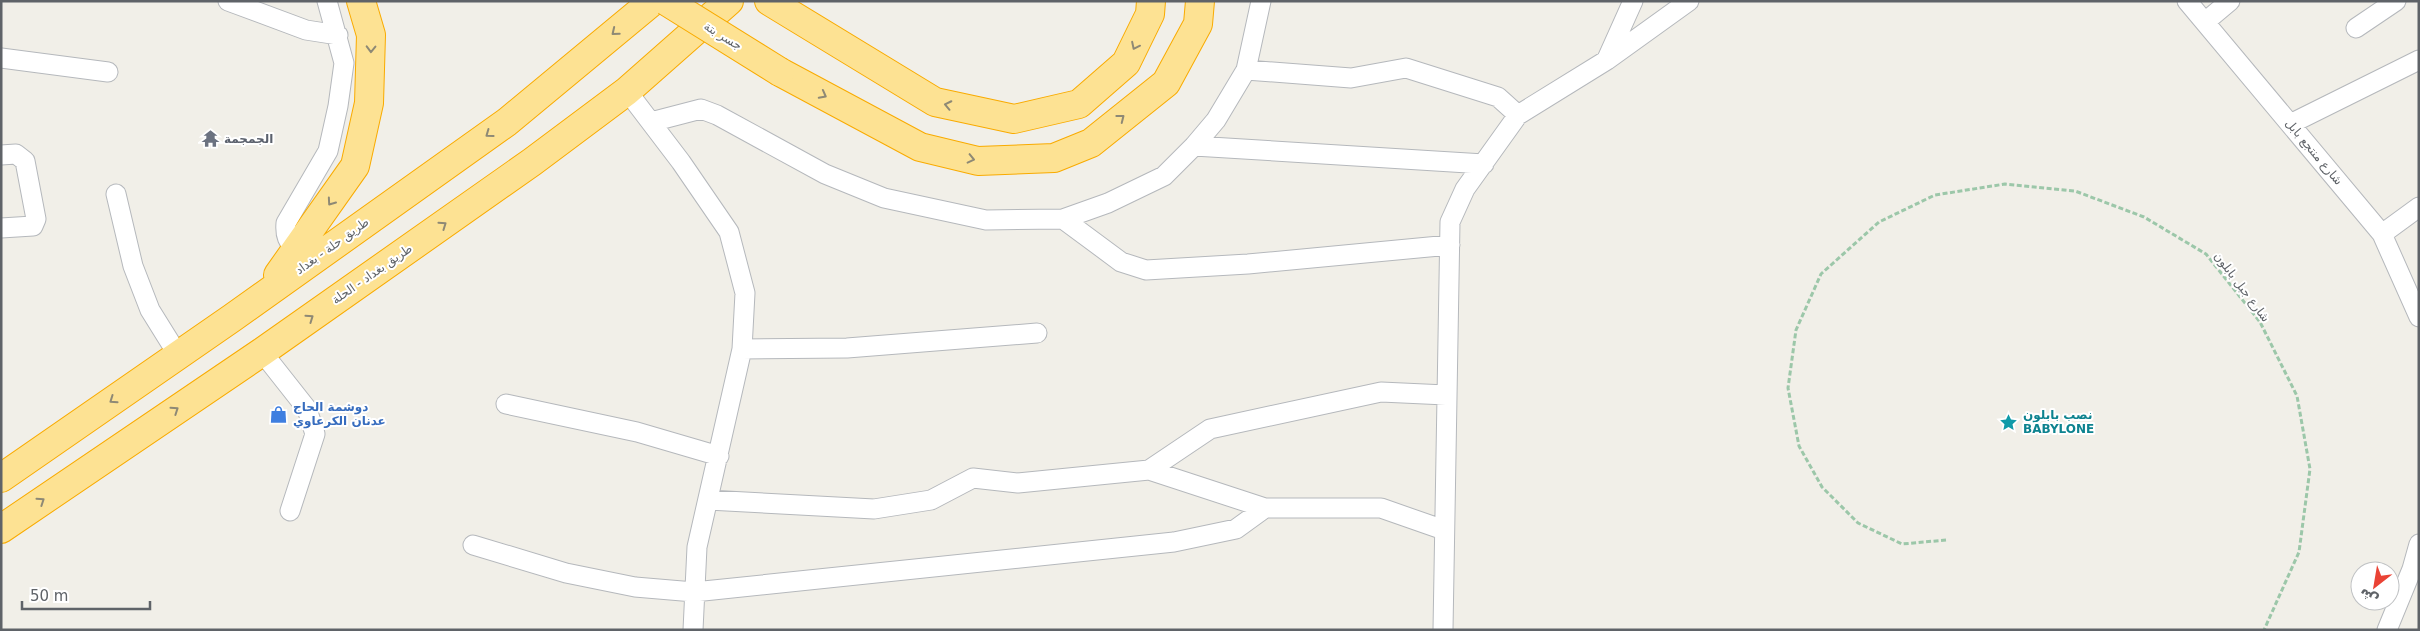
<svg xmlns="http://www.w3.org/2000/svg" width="2420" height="631" font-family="'DejaVu Sans','Noto Naskh Arabic',sans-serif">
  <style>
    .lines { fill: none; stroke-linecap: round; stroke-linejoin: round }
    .minor-casing { stroke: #b5b8bc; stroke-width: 21 }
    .highway-casing { stroke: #f9ab00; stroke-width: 30 }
    .path { stroke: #9cc7a9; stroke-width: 3; stroke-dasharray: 5 2.5; stroke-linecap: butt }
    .minor { stroke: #fff; stroke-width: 19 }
    .highway { stroke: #fde293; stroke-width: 28 }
    .highway-bridge-casing { stroke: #f9ab00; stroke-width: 30; stroke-linecap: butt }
    .highway-bridge { stroke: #fde293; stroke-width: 28 }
    .oneway { stroke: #8e8975 }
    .labels { text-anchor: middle; stroke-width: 4; stroke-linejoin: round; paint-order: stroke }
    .street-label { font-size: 12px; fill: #5f6368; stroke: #fff }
    .worship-label { font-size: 12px; font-weight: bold; fill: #5b616d; stroke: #fff; text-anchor: start }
    .shop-label { font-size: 12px; font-weight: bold; fill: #366cbe; stroke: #fff; text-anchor: start }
    .culture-label { font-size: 12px; font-weight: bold; fill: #0d838f; stroke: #fff; text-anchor: start }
  </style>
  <rect width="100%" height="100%" fill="#f1efe8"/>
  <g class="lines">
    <defs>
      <path id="minor" d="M228,1L306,30L338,35
        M2187,1L2382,234L2419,317
        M2205,22L2230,1
        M2356,28L2396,1
        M1,58L108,72
        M1607,59L1633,1
        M1246,70L1351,78L1406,68L1498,97L1518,115
        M627,91L681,162L729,232L745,293L742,349L697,547L693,630
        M651,122L701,109L717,115L825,174L884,198L986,220L1063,219L1108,203L1164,176L1194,146L1216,120L1246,70L1261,1
        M2290,124L2419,60
        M1194,146L1484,164
        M1,155L16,154L25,161L36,219L33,226L1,228
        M116,194L133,266L150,310L178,355
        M1063,219L1121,262L1146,270L1248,264L1450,245
        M2382,234L2419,207
        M298,249C287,243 285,235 286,223L328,151L338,106L344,63L327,1
        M742,349L847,348L1037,333
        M262,352L307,409L315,434L290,511
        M506,404L637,432L719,456
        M1149,470L1210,429L1381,392L1446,395
        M708,500L874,509L931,500L973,478L1018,483L1149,470L1265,508H1381L1444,530
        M473,545L566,573L635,587L694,592L1174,542L1236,529L1265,508
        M1443,630L1450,222L1465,189L1518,115L1607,60L1689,1
        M2387,630L2412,569L2419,544"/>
      <path id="highway" d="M769,1L935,102L1014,119L1079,104L1126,63L1150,14L1151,1
        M780,72L920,147L978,161L1054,158L1091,143L1166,83L1198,24L1200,1
        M278,275L355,166L369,103L371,35L361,1
        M1,478L232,318L507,122L653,1
        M1,529L262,352L532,162L627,91L729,1"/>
    </defs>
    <!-- minor casing -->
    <use href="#minor" class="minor-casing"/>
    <!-- highway casing -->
    <use href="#highway" class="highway-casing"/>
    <!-- path -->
    <path class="path" d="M1946,540L1902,544L1858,523L1822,487L1799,446L1788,388L1796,330L1821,274L1879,222L1935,195L2005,184L2075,191L2144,217L2206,254L2260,322L2297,396L2310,469L2299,552L2264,630"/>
    <!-- minor -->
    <use href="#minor" class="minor"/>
    <!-- highway -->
    <use href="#highway" class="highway"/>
    <defs>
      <path id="highway-bridge" d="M666,1L780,72"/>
    </defs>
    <!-- highway-bridge casing -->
    <use href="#highway-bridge" class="highway-bridge-casing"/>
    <!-- highway-bridge -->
    <use href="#highway-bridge" class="highway-bridge"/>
  </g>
  <!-- one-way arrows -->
  <defs><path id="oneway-chevron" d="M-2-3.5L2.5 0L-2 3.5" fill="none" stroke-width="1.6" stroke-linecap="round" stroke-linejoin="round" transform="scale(1.25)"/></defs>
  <g class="oneway">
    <use href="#oneway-chevron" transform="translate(615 32) rotate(141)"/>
    <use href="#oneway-chevron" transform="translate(1135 46) rotate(116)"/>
    <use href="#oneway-chevron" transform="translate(371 49) rotate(91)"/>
    <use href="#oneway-chevron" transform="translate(823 95) rotate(28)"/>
    <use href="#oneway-chevron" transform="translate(948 105) rotate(-168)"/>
    <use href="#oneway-chevron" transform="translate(1121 118) rotate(-38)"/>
    <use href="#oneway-chevron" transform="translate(489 134) rotate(144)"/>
    <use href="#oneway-chevron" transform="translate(971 159) rotate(13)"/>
    <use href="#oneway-chevron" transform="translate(331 202) rotate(125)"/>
    <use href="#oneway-chevron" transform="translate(443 225) rotate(-35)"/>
    <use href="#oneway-chevron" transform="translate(310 318) rotate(-35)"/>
    <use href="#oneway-chevron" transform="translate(113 400) rotate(145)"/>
    <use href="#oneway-chevron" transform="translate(175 410) rotate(-34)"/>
    <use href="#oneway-chevron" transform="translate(41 501) rotate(-34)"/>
  </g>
  <!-- icons -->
  <defs>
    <symbol id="temple-bare" viewBox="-9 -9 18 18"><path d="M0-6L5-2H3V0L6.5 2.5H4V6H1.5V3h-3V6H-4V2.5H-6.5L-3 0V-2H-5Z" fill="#6b7280" stroke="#fff" stroke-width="2.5" paint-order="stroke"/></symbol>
    <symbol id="shop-bare" viewBox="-9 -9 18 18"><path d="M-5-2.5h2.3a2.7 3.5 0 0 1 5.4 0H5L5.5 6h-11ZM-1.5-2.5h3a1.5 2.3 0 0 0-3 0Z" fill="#3f7fe0" stroke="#fff" stroke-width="2.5" paint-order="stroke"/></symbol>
    <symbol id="sight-bare" viewBox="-9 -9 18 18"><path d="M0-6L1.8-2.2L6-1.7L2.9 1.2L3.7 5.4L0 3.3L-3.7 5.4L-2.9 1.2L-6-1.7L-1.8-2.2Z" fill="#0f9aa8" stroke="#fff" stroke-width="2.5" paint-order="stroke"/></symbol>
  </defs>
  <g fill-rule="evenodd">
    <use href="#temple-bare" x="198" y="126" width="25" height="25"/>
    <use href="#shop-bare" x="266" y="402" width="25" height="25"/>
    <use href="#sight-bare" x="1996" y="410" width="25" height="25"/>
  </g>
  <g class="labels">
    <!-- street labels -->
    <g class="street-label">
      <text transform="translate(723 36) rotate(32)" y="4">جسر بتة</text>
      <text transform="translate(2314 152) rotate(50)" y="4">شارع منتجع بابل</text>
      <text transform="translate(332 246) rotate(-36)" y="4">طريق حلة - بغداد</text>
      <text transform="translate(372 274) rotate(-35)" y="4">طريق بغداد - الحلة</text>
      <text transform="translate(2242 287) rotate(53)" y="4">شارع جبل بابلون</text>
    </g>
    <!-- worship labels -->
    <g class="worship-label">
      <text x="224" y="143">الجمجمة</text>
    </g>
    <!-- shop labels -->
    <g class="shop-label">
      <text x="293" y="411">دوشمة الحاج<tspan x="293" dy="14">عدنان الكرعاوي</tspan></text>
    </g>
    <!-- culture labels -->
    <g class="culture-label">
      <text x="2023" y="419">نصب بابلون<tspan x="2023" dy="14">BABYLONE</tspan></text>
    </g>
  </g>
  <!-- border -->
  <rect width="2420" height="631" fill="none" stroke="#5f6368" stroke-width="5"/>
  <!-- north arrow -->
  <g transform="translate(2375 586) rotate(211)"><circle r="24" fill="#ffffff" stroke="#bfc1c3"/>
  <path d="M0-4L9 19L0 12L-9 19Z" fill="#ea4335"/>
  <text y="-8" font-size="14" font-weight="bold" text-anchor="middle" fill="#5f6368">ش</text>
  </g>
  <!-- scale -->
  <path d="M22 601v8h128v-8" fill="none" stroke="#5f6368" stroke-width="2.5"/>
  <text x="30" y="601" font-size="15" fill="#5f6368" stroke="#ffffff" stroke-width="4" paint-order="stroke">50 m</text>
</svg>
